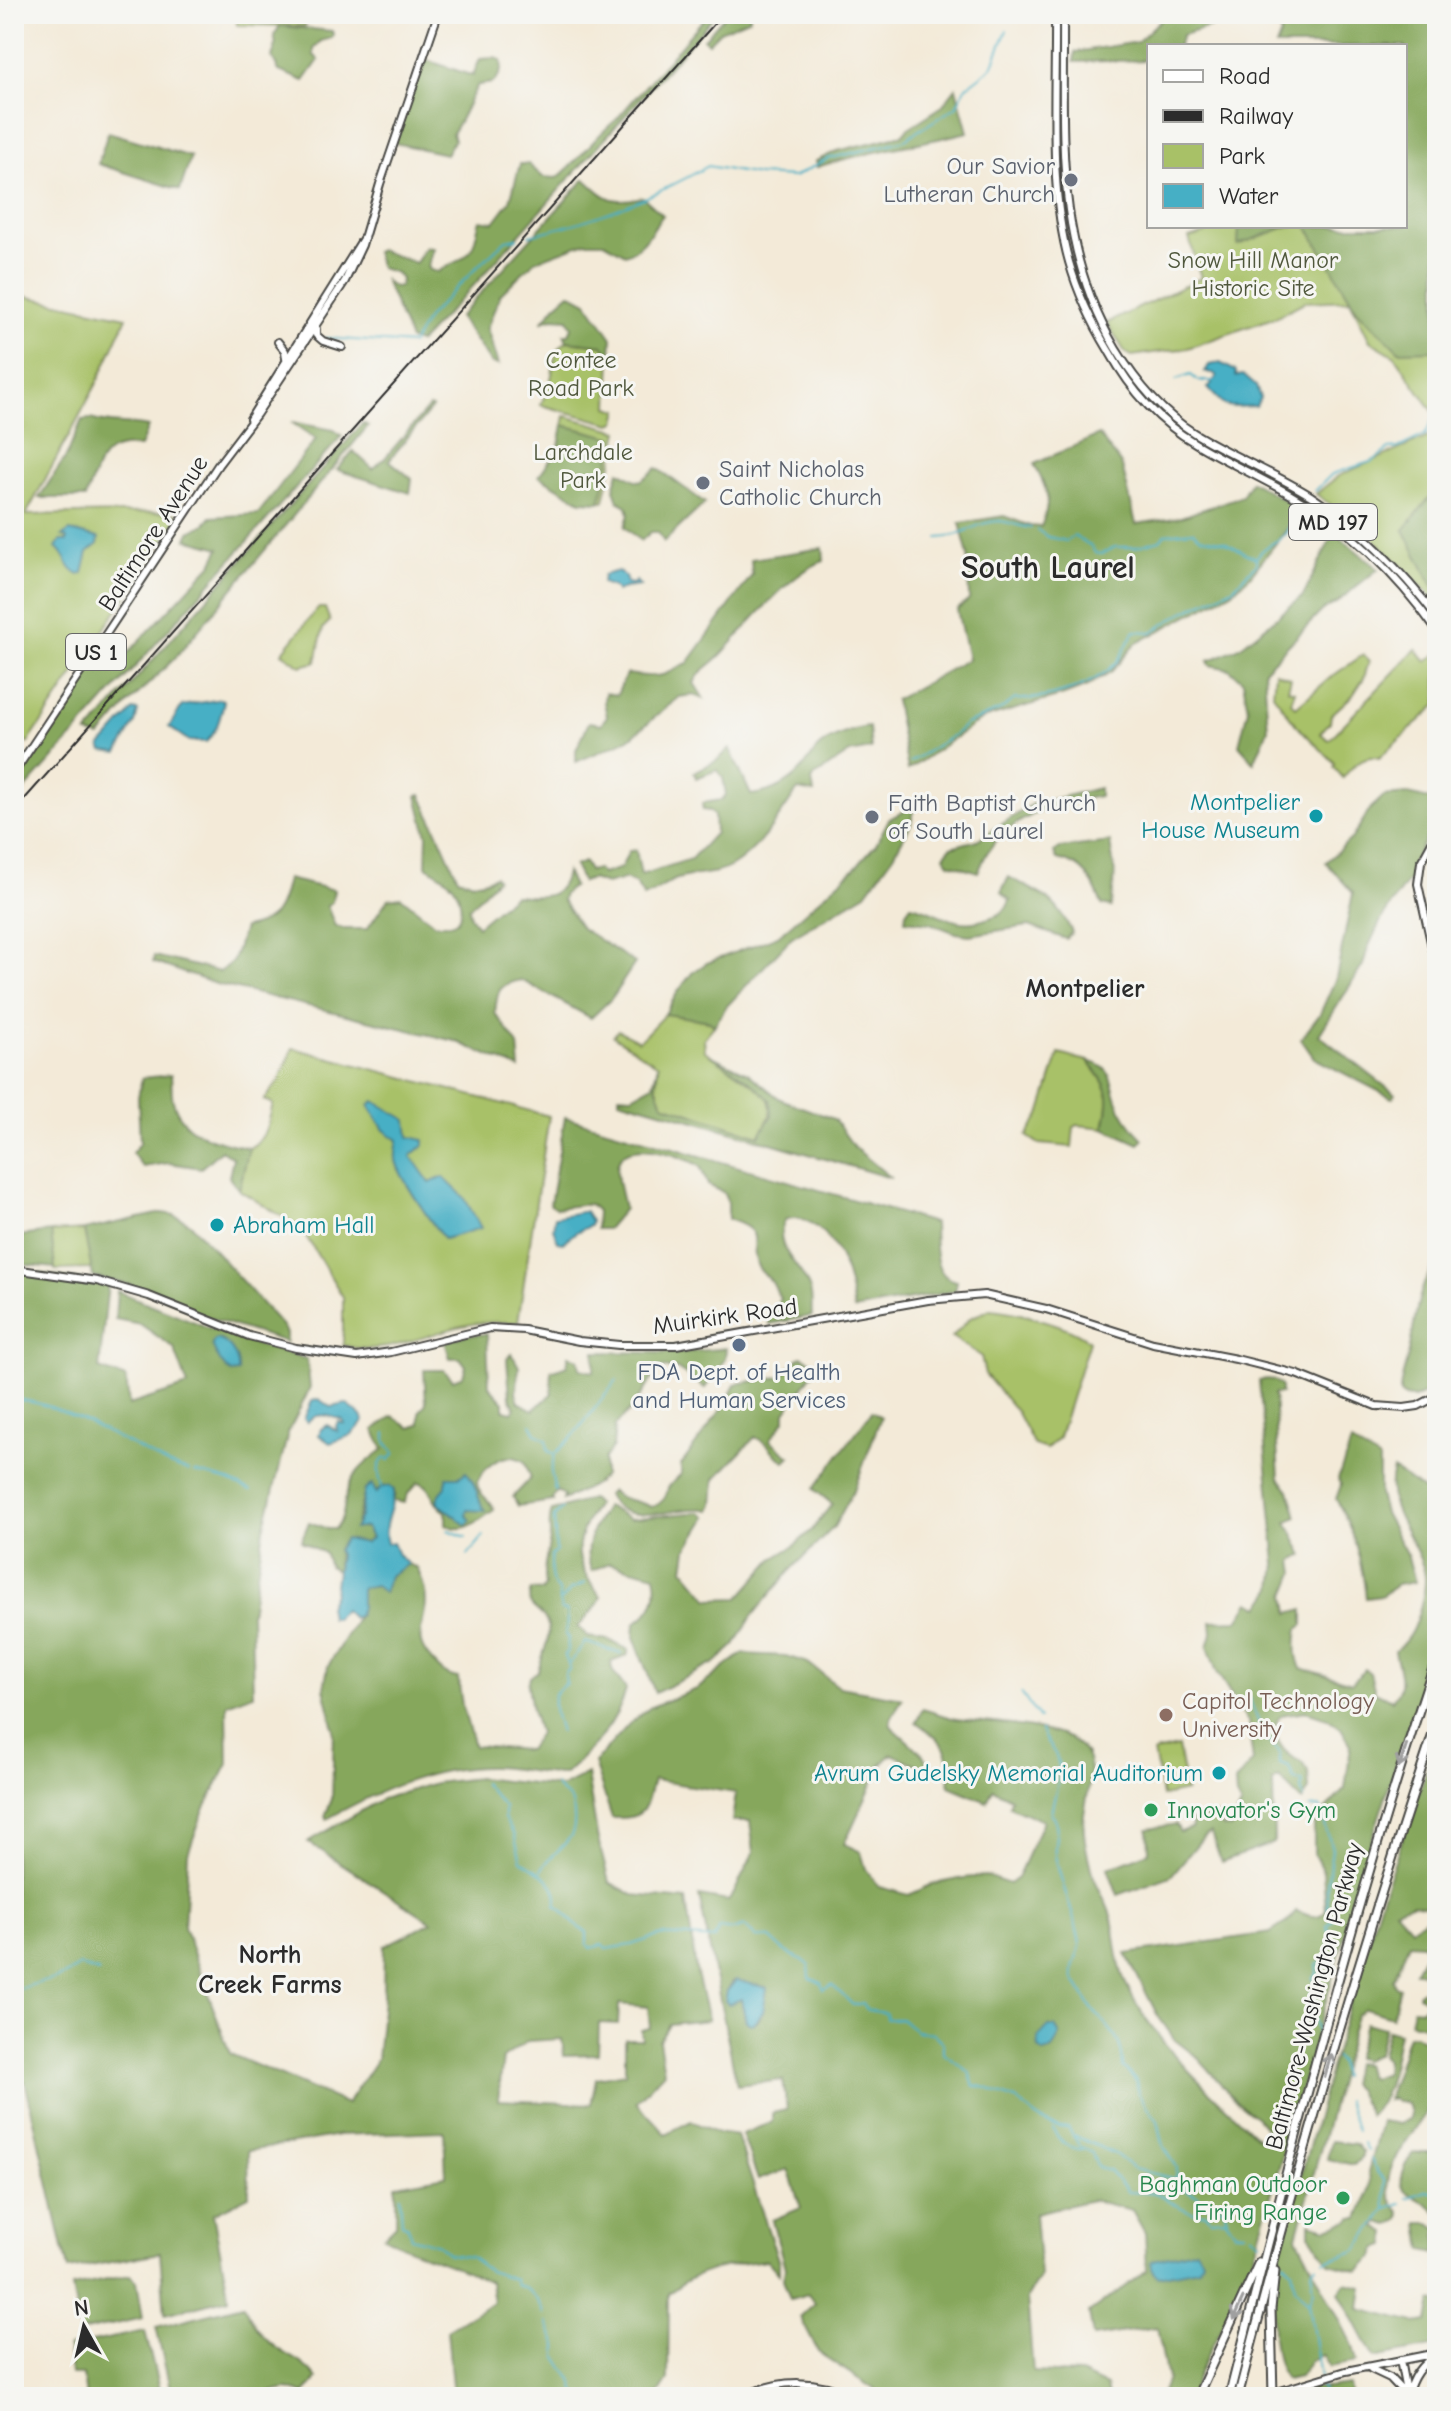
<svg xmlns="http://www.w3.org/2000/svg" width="1451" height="2411" font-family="'Comic Neue',sans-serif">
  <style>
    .green { fill: #a8c167; stroke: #6a7649; stroke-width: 2 }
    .forest { fill: #86a75c; stroke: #586944; stroke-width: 2; fill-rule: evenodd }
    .water { fill: #46afc5; stroke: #386d78; stroke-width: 2 }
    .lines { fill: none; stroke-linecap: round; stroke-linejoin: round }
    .stream { stroke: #46afc5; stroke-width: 2 }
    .major-casing { stroke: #494845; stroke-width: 10 }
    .highway-casing { stroke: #494845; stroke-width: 11 }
    .major { stroke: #fff; stroke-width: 6 }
    .highway { stroke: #fff; stroke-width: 7 }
    .rail { stroke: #2b2b2b; stroke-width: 2 }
    .oneway { stroke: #a0a0a0 }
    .worship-dot { fill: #6b7280; stroke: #f6f6f2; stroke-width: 3 }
    .culture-dot { fill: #0f9aa8; stroke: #f6f6f2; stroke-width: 3 }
    .service-dot { fill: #5c6f8a; stroke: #f6f6f2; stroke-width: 3 }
    .education-dot { fill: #8d6e63; stroke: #f6f6f2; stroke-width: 3 }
    .leisure-dot { fill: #2e9e5b; stroke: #f6f6f2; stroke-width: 3 }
    .labels { text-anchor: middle; stroke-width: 6; stroke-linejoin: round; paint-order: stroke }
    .shield { fill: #f6f6f2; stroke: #686867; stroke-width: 2 }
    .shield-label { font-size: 22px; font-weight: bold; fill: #2b2b2b }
    .worship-label { font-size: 24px; fill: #5b616d; stroke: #f6f6f2; text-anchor: start }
    .park-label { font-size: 24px; fill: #50583d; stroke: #f6f6f2 }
    .street-label { font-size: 24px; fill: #2b2b2b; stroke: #f6f6f2 }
    .culture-label { font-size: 24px; fill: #0d838f; stroke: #f6f6f2; text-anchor: end }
    .service-label { font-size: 24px; fill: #4e5e75; stroke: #f6f6f2 }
    .education-label { font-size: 24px; fill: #785e54; stroke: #f6f6f2; text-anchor: start }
    .leisure-label { font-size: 24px; fill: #27864d; stroke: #f6f6f2; text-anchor: start }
    .neighbourhood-label { font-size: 26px; font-weight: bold; fill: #2b2b2b; stroke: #f6f6f2 }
    .district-label { font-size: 32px; font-weight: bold; fill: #2b2b2b; stroke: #f6f6f2 }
  </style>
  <rect width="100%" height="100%" fill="#f6f6f2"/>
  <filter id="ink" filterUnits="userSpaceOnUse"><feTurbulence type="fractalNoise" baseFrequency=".0125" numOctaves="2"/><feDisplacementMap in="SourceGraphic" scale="16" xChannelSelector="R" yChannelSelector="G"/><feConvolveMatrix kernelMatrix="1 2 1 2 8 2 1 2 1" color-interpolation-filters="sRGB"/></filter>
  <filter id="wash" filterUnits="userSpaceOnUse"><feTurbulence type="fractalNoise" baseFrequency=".006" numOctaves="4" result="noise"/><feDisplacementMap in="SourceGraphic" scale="32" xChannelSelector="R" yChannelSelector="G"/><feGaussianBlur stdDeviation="1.8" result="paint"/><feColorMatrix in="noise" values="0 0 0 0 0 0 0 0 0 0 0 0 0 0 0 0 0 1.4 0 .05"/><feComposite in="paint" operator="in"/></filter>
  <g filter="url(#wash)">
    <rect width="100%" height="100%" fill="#f3ead8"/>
    <!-- green -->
    <path class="green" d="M236,14H309L305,26L237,25Z
      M1437,14V417L1395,356L1370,341L1350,300L1304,302L1276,317L1188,348L1132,356L1125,352L1107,323L1201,278L1189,238L1205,233L1215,226H1405V46Z
      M14,294L127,317L96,385L26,515L172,512L180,516L28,743L14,739Z
      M567,341L603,345L611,355L609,407L619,410L616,422L611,424L541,405C544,396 549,387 551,379C555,363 552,352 567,341Z
      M565,416L619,431L604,501H581L539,476L559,447Z
      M1437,433V602L1372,537L1316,494L1338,476Z
      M318,608H325L330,621L323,628L316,662L301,666L282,653Z
      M1416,649L1426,661L1437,654V705L1379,758C1363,753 1352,767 1343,778L1334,767L1335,763L1297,726L1273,694L1275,672L1291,678L1288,689L1295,691L1291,702L1296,707L1331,677L1363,655L1369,661L1364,678L1353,695L1331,715L1330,722L1320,733L1329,740Z
      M665,1014L710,1021L714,1026L704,1038L705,1051L764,1092C777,1109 769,1120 759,1136L663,1104L656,1085L658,1065L613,1036L618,1030L639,1041Z
      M293,1048L549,1116L518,1322C501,1322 483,1321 467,1325C425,1333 385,1358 343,1345V1297L301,1228L239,1190L249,1148C267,1139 268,1122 273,1104L264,1100L279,1081Z
      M1059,1054L1088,1061C1110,1087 1112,1094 1104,1128L1078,1125L1074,1127L1072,1147L1039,1144L1027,1136L1040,1115Z
      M84,1230L92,1269L55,1270L51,1232Z
      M990,1309C1015,1311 1071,1325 1089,1341L1059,1437L1046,1449L1034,1445L1016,1411L985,1374L981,1356L952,1337L970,1318Z
      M1178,1747L1186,1791L1162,1796L1154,1752Z"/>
    <!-- forest -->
    <path class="forest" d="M708,14H716L476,283L419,343L410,340L385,281L394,287L400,286L401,279L396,273L380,268L375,252L379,250L416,263L425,247L433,248L428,266L430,270L438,272C448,265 467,259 472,248C476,240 477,229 480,220L494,222L510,201L520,164H528L543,177L557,178C579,161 594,137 616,120Z
      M726,14H750V18L720,31L708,43L704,39Z
      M1167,14H1235L1224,23L1182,35L1178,46H1149V60L1074,62L1075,52L1137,42Z
      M1262,14H1437V350L1399,351L1357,310L1307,226H1405V46H1276L1281,33Z
      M280,26L332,31L333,34L332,38L321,41L314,48V55L319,60L304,81L279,71L272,57L276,45L274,35Z
      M421,58L473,76L480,59L495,58L501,60C503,70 500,75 493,83L478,85C468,101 463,118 452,133L454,140L446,154L394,143Z
      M956,88L968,132C917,145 866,151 817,167L816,161L837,151L902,135L907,129L941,107Z
      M108,132L191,157L180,190L98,164Z
      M585,179C608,200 611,204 643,197L663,215C650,231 646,247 625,254L604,242H586L535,261L519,276L500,295L487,328L498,365L491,363L459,317Z
      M1239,226H1289L1238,245Z
      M570,293L587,302L612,338L611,355L603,345L567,341L564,334H569L572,327L568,319L552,318L543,321L556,305Z
      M429,407L432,408L389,460L412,479L410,493L337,470L353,451L373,469L385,458Z
      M91,419C110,426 129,422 148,427L140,447C99,442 99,466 85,498H39L67,455L82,420Z
      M291,422L334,430L342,436L14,802V788L96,662L107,670H112L212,564L220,548L187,539L190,532L205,524L211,517L258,514L316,439Z
      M363,423L368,426L176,657L130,702L100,737L87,734Z
      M563,425L614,438L600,502L581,501L539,476L559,447Z
      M1099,435L1122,466L1136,524L1181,517L1242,496L1251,481L1302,510L1250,576L1232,592L1135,644L1112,671L1087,686L1064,695L982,719L908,770L895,700L968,659L957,610L969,600L968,556L960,523L1004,516L1030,526L1041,527C1052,498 1048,491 1034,464Z
      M657,468L705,503L664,542L658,532H651L641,541L625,527L629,514L627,506L618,501L614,489L619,471C642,482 635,487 657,468Z
      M1437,488V594L1404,530Z
      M1334,532L1378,569L1335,604L1323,610L1264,670L1268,730L1254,762L1239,745L1248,709L1243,681L1229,669L1210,665L1208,661L1240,647L1303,596Z
      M823,548L824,561C788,573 746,629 720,656C711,665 699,671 694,683L704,699L693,695L679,697L629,739L576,762V750L589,722L601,724L607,716L604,702L605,693L617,695L626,674C638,675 651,678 662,675C671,673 678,666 688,663L752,575L751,559Z
      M869,727L871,749L850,753L815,776L812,781L814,793L798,790C779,816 760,849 732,866C715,876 695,873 677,879C665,884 656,892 644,897L636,884L625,879L606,884L591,879L582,882L574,866L584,862L589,871L597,869L602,874L621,868L629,851L636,850L641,875L691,859L715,833L714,816L710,811L703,810L702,803L721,800L726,795L723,778L717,770L696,778L694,772L716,761L730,749L751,795C776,792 795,781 809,760C812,757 813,753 816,750C827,738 853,729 869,727Z
      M1099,788V796C1061,802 1012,815 989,850C984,857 982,865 978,872L949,863L944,855L951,847L977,840L1033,804Z
      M1408,794L1437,801V820L1418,853L1411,881L1407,882L1382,918L1368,948L1363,965L1319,1035L1395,1094L1392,1098L1314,1058L1301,1039L1320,1014L1336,978L1353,893L1326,862L1352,838L1371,808L1384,796Z
      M421,795L458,878C474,883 480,884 495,876L497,879L469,908L470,916L477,926L514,895C538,896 560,903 566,872L573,886L564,894L562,900L581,928L635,963L611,999L591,1018L521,980C498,984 497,991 495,1013L518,1045L520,1069L455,1041L216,984L153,962L154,956L220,972L233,961L244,928C277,922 280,908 287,879L334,890L332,902L327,906L335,926L345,929H367L388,899L401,897L435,924C441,924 450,925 455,922C465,914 460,894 453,885C446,877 435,871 426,866L427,835L417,796Z
      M914,806L911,824L894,855L866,893L792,937L726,1007L714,1026L710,1021L665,1014L677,993L692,973L707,963L778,936L855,868L876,844L889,819Z
      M1110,842L1115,874L1111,907L1102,905C1093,880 1084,864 1057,859L1054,852L1060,848Z
      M1009,877C1043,897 1053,894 1072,932L1066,939L1029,926L969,935L956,933L930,923L905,920L906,912L911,905C945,912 954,932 992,917C1001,914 1007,910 1010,900L1001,892Z
      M710,1055L748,1073L780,1099L834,1119L854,1147L891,1178L619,1099V1095L632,1096L653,1084L658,1065L656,1085L663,1104L759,1136L772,1115L770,1100L751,1082Z
      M1088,1061C1113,1067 1110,1079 1117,1100C1122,1115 1132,1128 1143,1139L1139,1144L1104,1128C1112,1095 1110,1087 1088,1061Z
      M171,1075C172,1084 171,1093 173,1101C183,1137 217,1140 249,1148L239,1190L229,1177L233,1158L221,1150L201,1168L169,1163L143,1167L132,1153L140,1143L138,1097L142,1078Z
      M565,1117L934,1223C935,1243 932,1277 956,1281L955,1291L854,1310C848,1275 841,1241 809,1222C801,1218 793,1216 785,1220C770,1249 803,1265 810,1290C813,1298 811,1308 812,1316L769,1324L768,1318L780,1299C777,1294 775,1286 771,1281C767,1276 762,1274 758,1267C747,1241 769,1232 728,1219V1203L723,1192L708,1185L700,1166C682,1156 617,1132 617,1170C617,1182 622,1196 624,1209L607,1229H596L597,1211L590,1204L556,1208L550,1204Z
      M162,1213L174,1215L191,1224L283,1327L286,1334V1342L206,1317L160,1295L131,1285L93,1277L84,1230Z
      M51,1232L55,1268L17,1264L14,1259L15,1238L19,1236Z
      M1437,1261V1386C1426,1393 1411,1405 1400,1393C1400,1380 1405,1369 1408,1356C1416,1322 1415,1290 1437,1261Z
      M14,1269L108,1284L99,1369L126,1378L129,1405L188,1386L174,1348L140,1324L115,1319L117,1291L242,1341L307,1359L310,1388L288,1433L264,1529L251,1613L253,1694L227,1704L228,1764L203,1812L188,1853L184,1927L230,2054L347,2104L377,2059L383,1999L384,1946L432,1922L308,1842L382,1799L435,1783L477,1778L562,1787L587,1774L597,1835L609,1882L633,1895L686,1900L696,1969L708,2020L669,2024L659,2040L664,2072L636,2102L666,2134L691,2121L718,2133L737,2136L779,2263V2274L767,2260C730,2265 699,2268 669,2293L668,2380L657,2397H453L447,2330L493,2302L490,2282C456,2264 417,2256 384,2236L396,2224V2185L446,2176L444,2131L339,2135L248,2151L249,2196L213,2214L229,2298L165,2314L160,2253L68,2270L25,2081L14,2079ZM619,2004L648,2007L650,2028L641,2030L642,2039H625V2073L596,2078L591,2104L498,2100L503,2058L528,2041L562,2039L564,2055L598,2054L599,2023L618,2024Z
      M487,1334L489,1386L504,1402V1410L512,1412L515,1408L510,1397L507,1359L512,1354L519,1367L516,1392L519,1402L533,1410L552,1394L551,1371L567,1365L569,1355L578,1359L580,1369L594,1372L595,1352L679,1353L726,1348L725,1359L705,1388L677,1369L660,1367L633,1407L615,1426L613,1447L604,1459V1476L594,1485L563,1500L564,1496L557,1491L552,1500L553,1501L518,1506L513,1497L531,1478L525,1462C506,1449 486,1464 477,1482C477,1495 491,1499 494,1510C479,1520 464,1536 446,1524V1512C430,1503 434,1485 418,1482L409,1492L404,1503L393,1501L395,1494L389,1486L382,1487L376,1493L365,1490L355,1528L366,1527L371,1537L365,1543L345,1539L338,1548L337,1571L329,1566L324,1553L301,1541L309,1522L328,1529H335C348,1515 342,1496 351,1481C358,1468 373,1457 384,1449L374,1430L393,1416L411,1428L420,1424V1411L426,1403L424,1370H444L453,1380L463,1376L466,1366L460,1358H450L445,1342L466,1335Z
      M801,1356L811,1361L813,1373L785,1412V1420L770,1440L790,1456L785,1461L777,1456L767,1444L755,1437L715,1479L713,1504L710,1510C680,1503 624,1532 607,1495L611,1491C623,1502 637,1499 651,1507C662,1504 667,1498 668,1487L681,1474V1465L728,1400L735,1384L780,1377Z
      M1267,1379L1274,1380L1281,1386V1393L1274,1394L1279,1478L1289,1490L1297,1517L1287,1522L1304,1555L1293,1561L1295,1573L1286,1595L1289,1613L1304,1609V1625L1298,1629C1296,1641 1295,1657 1301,1668L1352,1683L1365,1669L1370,1673L1375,1692L1392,1700C1407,1684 1398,1669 1395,1651C1410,1639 1415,1626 1420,1608C1423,1597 1427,1583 1424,1571C1416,1537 1381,1508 1393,1470L1437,1499V1641L1371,1841L1251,2266L1200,2371L1190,2397H1160L1167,2379L1157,2327L1093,2337L1089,2313L1147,2270L1145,2233L1132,2210L1092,2200L1035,2213L1040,2276L1027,2298L1033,2372L1081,2374L1106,2386L1108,2397H886L818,2352L800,2317L815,2303L808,2294L790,2299L783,2279L785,2268L772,2220L801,2208L788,2169L758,2180L742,2134L772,2122V2113L787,2110L783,2080L737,2085L699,1896L728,1901L733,1895L754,1852L750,1821H732L736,1793L653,1780C644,1809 648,1819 612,1818L594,1763L629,1724L651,1707L697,1689L742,1654L786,1656L808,1663L839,1687L897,1697L902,1699L890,1721L891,1726L923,1755L927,1762L925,1768L892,1754L881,1765L844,1844L861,1852L866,1869L880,1887L909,1895L933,1884L964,1878L986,1876L1009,1884L1017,1878L1043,1821L1009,1806L1011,1798L993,1789L987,1802L949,1786C953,1751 944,1742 916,1722L922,1709C934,1712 946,1717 957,1719C986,1723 1053,1726 1075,1742C1100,1760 1087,1790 1084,1815C1082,1833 1087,1852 1091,1869C1096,1886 1107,1901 1112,1919C1117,1941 1116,1962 1126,1984C1156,2047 1210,2091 1259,2139L1268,2143L1266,2129L1257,2118L1237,2102L1197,2057L1175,2040L1158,2016L1126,1954L1270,1933L1287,1922L1296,1911C1306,1915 1317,1920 1326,1911L1323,1872L1314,1854V1821L1345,1789L1351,1745L1341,1728L1327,1718L1306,1711L1281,1715C1266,1734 1284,1755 1303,1763L1308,1772L1309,1790L1302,1801L1279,1778L1273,1782L1274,1843L1221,1862L1211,1833L1204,1836L1171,1876L1118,1895L1108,1868L1149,1852L1148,1829L1176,1824L1180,1832L1192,1828V1820L1216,1815L1223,1827L1231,1828L1241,1806L1236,1797L1235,1782L1253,1761L1248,1722L1217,1672L1208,1647L1212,1633L1211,1621L1238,1620L1250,1602L1260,1607L1273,1588L1276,1564L1259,1381ZM733,1981L766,1987L763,2012L757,2022L746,2021L741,1999L727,1991Z
      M872,1411L881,1417L854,1490L834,1527L789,1572L752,1616L735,1645L715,1663L655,1693L634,1637L635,1623C653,1611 660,1597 655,1575L609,1563L592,1571C580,1548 594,1526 606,1506L630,1519L700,1512L707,1517L687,1549L684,1569L709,1599L739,1598L773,1559L794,1546L812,1530L832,1504L814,1489Z
      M1351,1443L1379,1459V1495L1384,1513L1408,1557L1415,1582L1397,1585L1381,1596L1366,1598C1362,1562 1354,1530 1336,1499L1341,1485L1338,1479Z
      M591,1499L597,1504C572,1543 572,1561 601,1597L598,1604L578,1627L588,1637L609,1640L629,1650L627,1656L611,1662L612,1670L626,1689C618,1724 590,1750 565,1774C540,1775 516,1767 491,1767C432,1766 377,1791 327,1819L325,1816L332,1799L334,1729L324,1688L328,1666L360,1612V1588L375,1585L384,1591C384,1576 396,1571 408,1564L417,1568C423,1580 428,1597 425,1610C421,1634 414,1642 433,1662C441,1671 446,1676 458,1678L462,1705L474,1746L528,1750L539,1733L532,1710L528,1685L530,1677L538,1671C541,1656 554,1635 546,1621C539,1607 524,1609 531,1590L542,1591L545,1586C542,1571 546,1560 549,1545C552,1533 547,1522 552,1511Z
      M1437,1741V1974L1415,1972L1427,1950L1422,1944L1409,1943L1393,1979L1395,1986L1400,1988L1392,2017L1365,2009L1356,2015L1297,2237L1353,2346L1357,2362L1329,2367L1323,2355L1311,2360L1299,2377L1285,2380C1264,2345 1274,2284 1282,2246L1331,2065L1381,1899ZM1413,1903L1432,1907L1427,1918L1411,1928L1395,1910Z
      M1423,1990L1437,1992V2028L1410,2022L1413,2008L1421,2009L1427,2004L1426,2000L1418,1995V1992Z
      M1365,2023L1384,2028L1377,2054L1364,2060L1355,2058Z
      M1387,2030L1399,2033C1393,2057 1390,2099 1369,2115L1356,2089L1350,2084L1354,2063L1364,2064L1368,2076L1372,2078L1385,2073L1386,2061L1381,2055Z
      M1415,2034L1437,2049C1437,2061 1439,2075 1437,2087C1427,2132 1362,2168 1400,2213L1399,2220L1389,2225L1379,2222L1376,2226L1387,2232L1386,2246L1376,2249L1374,2257L1359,2271L1329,2263L1310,2234V2223L1327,2228L1350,2221L1352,2218H1359C1364,2205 1374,2185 1368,2172L1381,2121L1399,2124L1409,2119C1412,2107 1409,2101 1396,2101L1392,2098L1387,2100L1408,2035Z
      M1331,2141L1355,2144L1362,2152V2157L1354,2165L1327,2159Z
      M1413,2153H1437V2213C1413,2187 1385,2200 1413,2153Z
      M1419,2223H1430L1437,2228V2253L1423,2250Z
      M130,2275L137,2281L143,2318L80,2332L72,2287Z
      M1346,2283L1363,2287L1360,2309L1415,2323L1428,2321L1432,2301L1437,2302V2346L1374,2358L1339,2292Z
      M243,2305C251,2319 258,2332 270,2343C287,2358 301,2358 317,2379L304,2394L288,2389L271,2392L269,2397H172L156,2327Z
      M145,2331L161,2397H86L83,2375H71L68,2347Z
      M1349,2385L1351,2397H1287C1296,2383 1309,2388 1323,2388C1332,2388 1341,2386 1349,2385Z"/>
    <!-- water -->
    <path class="water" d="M1220,363L1236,371V376L1243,375L1256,386L1260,398L1256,406C1225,407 1228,411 1208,388L1217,376L1213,373L1205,372L1209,365Z
      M70,531L99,538L98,544L88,552L83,573L79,575C66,569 67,556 56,547L60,541H67V538L62,536Z
      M618,571L625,577L627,583L633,584L636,581L640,586L624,588L617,592L613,587L602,583L603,575Z
      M221,699L224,701C221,715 217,733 206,742L189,741L169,727L182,706Z
      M133,710L138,711L135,723L118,753L103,751L101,746Z
      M374,1101L407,1120L409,1137L424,1140V1145L411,1156L430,1183L443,1177L464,1197L481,1228L444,1239C433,1225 398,1175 396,1160C395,1154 397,1146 398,1140L384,1130L369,1105Z
      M585,1211L591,1221L590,1226L576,1232L563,1243L558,1242L553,1228L555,1217Z
      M216,1339C231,1342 239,1358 238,1372L231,1373C224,1368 213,1352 212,1343Z
      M319,1399L330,1407L346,1404L362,1416L364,1421L352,1435L330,1443L319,1435L321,1429L327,1425L337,1431L336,1425L339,1422L344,1424L343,1420C330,1416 318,1411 307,1422L304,1419L312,1401Z
      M466,1472C476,1480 477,1500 485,1511L467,1510L466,1515L471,1520L466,1525C459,1521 456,1516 450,1512C436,1502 432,1502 446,1487V1477H459Z
      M372,1484L376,1493L382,1487L389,1486L394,1490C394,1509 381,1523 387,1543H393L398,1555L408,1564L389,1576L383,1593L375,1585L361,1588V1607L358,1616L352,1618L344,1610L335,1618H330L328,1606L334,1593L339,1555L337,1550L345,1539L365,1543L371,1538L366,1527L354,1529L360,1517L365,1490Z
      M736,1980L767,1988L763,2012L754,2023L750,2024L746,2021L741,1999L729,2004L725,2001L727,1991Z
      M1048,2027H1055L1060,2035L1052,2050L1044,2053L1039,2049L1038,2038Z
      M1196,2249L1202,2259L1199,2268L1158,2276L1153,2272L1151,2262L1154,2260Z"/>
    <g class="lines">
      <!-- stream -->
      <path class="stream" d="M1011,20L1013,14
        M529,235C592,222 652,198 708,166L758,175L794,177L827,159L902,141L956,107L966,87L992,67L1007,30
        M325,338L412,344L428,317L479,265L506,240L517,238
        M1176,380L1191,375L1198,381H1214
        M1315,491L1332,474L1373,461L1389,449L1398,448L1425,435L1437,412
        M1037,530L1048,537L1066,541L1074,536L1091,546L1095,553L1102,554L1115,547H1135L1160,540L1165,534L1193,531L1200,537L1224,542L1256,558C1272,535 1286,548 1293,514L1300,509
        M938,538C961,538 977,521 1000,521C1009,522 1021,527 1031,528
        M910,762L955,734L966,724L1000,710L1015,699C1047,701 1093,686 1115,664C1123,655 1128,641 1135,631L1152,632L1180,614L1233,588L1256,564V558
        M14,1399C57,1403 99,1429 137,1448C155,1457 168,1467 189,1471
        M531,1424L536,1433L547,1440L548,1451L555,1454L551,1472L555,1491
        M555,1454L575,1434L617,1380
        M194,1472L229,1481L251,1491
        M382,1487C379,1476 375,1466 385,1458L389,1460L395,1453L386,1442V1433
        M448,1530L466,1537
        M468,1555L484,1536
        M562,1600L571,1590L585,1583
        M569,1665L585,1642L621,1654
        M1021,1693L1039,1719
        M1249,1698L1263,1733L1280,1753V1764L1289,1767L1294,1780L1303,1782L1301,1789L1304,1799
        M1041,1730C1044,1741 1053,1748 1057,1758C1063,1780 1053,1795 1051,1814C1062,1826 1053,1840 1055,1855C1061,1885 1075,1914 1080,1944C1080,1955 1071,1963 1073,1975C1074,1982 1079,1986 1082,1992C1096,2024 1123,2027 1123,2067L1136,2080L1139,2095L1158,2121L1164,2147L1177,2167L1176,2179
        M560,1732C555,1718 553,1709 554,1694L566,1683L565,1674L570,1668L564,1654L567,1653L568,1637L565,1634L568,1622L567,1611L561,1610L559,1591C548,1583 552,1569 551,1556L556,1551L554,1517L562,1509
        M483,1783L504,1807V1818L514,1835L521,1860C537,1871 562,1882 556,1906C568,1910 569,1925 587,1932V1943L591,1948L602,1945L606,1949L631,1945L662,1935L714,1939L719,1928L732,1930L745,1926L756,1937L770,1938L783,1950L802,1960L809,1966L810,1978L821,1983L823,1990L832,1985L853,2005L863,2003L867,2010L886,2013L887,2019H901L917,2031L933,2033L943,2043V2053L969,2072L974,2086C990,2085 1001,2098 1016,2099C1032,2115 1045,2127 1068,2128L1080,2146L1092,2153L1098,2168L1110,2171L1128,2192C1140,2192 1155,2192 1165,2198C1179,2206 1190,2215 1206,2213L1211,2219L1225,2218L1235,2232H1245
        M1310,1808L1320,1807L1332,1849L1327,1886L1328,1909L1333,1919L1327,1926L1331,1935L1326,1960L1317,1965L1318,1973L1313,1978L1317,1986L1311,1994L1315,2001L1312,2011L1318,2036
        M541,1870C559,1842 582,1844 572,1803C570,1795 560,1795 555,1785
        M14,1991C35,1981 62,1982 79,1966L99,1972
        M1335,2057L1340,2063L1342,2077
        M1346,2100L1357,2131
        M1053,2129C1058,2140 1070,2150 1082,2149
        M1075,2136L1115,2154L1134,2169L1176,2179L1186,2190L1198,2196L1204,2205L1213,2204L1224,2208L1227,2219
        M1363,2143L1367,2151
        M400,2196L402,2223L408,2226L411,2237L439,2245L448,2254L470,2257L489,2271L514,2279L516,2285C529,2288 541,2301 544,2314
        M1407,2198L1426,2191L1437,2193
        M1387,2209L1401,2204
        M1251,2234L1260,2241
        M1283,2261L1292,2270L1295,2287L1309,2303L1320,2377
        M1324,2261L1356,2251L1386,2209L1385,2181L1377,2172L1371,2159
        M1309,2303L1314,2290L1311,2270L1316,2265
        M547,2323L557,2345V2357L572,2380L577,2397
        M1320,2383L1325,2397"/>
    </g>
  </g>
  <g filter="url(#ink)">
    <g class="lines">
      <defs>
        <path id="major" d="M1055,14C1056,93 1048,187 1069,262C1078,294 1092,323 1109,351C1130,389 1157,421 1195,443C1226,462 1260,477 1291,495C1350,528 1398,576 1437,631
          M1063,14C1064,132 1053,244 1116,349C1136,382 1161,412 1194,433C1231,456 1273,472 1311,496C1361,529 1401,570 1437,617
          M316,329V335L323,341L342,347
          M278,342L285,351L286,359
          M250,419L364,237
          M14,773L218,465L256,415L345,281L362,245L380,184L438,14
          M1437,833L1421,862L1418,884L1437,969
          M14,1269L97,1281L149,1296L249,1336L296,1348L357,1357L391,1352L490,1328L524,1330L579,1341L619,1345H676L928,1300L984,1295L1046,1309L1153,1343L1236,1359L1296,1374L1376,1406L1404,1408L1418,1406L1437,1396
          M1400,2360L1406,2392
          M1371,2369L1390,2378L1407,2396
          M1407,2396C1412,2377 1420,2365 1436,2355
          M743,2397C779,2378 818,2379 854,2397
          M1261,2397L1346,2371L1437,2353"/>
        <path id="highway" d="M1197,2397L1259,2262
          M1229,2397C1292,2148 1355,1899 1437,1656
          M1238,2397C1296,2170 1362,1945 1437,1722
          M1273,2397L1271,2309L1275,2271"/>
      </defs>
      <!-- major casing -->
      <use href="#major" class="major-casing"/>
      <!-- highway casing -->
      <use href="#highway" class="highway-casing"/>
      <!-- major -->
      <use href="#major" class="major"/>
      <!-- highway -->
      <use href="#highway" class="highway"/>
      <!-- rail -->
      <path class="rail" d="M14,811L723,14"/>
    </g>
    <!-- one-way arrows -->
    <defs><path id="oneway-shaft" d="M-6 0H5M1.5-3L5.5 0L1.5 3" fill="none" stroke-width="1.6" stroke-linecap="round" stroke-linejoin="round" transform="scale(2)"/></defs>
    <g class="oneway">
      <use href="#oneway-shaft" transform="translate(1403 1756) rotate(108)"/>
      <use href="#oneway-shaft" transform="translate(1328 2065) rotate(-74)"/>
      <use href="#oneway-shaft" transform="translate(1238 2309) rotate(115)"/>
    </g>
  </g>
  <!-- markers -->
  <g class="worship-dot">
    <circle cx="1071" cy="180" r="8"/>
    <circle cx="703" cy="483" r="8"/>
    <circle cx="872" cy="817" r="8"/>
  </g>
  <g class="culture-dot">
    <circle cx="1316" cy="816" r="8"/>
    <circle cx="217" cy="1225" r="8"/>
    <circle cx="1219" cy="1773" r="8"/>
  </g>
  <circle class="service-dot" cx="739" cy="1345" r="8"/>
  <circle class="education-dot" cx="1166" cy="1715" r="8"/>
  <g class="leisure-dot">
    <circle cx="1151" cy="1810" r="8"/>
    <circle cx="1343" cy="2198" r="8"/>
  </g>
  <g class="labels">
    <!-- shield labels -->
    <g class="shield">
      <rect x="1289" y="504" width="88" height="36" rx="6"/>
      <rect x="66" y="634" width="60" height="36" rx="6"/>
    </g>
    <g class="shield-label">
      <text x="1333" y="530">MD 197</text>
      <text x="96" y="660">US 1</text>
    </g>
    <!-- worship labels -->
    <g class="worship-label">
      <text x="1055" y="174" text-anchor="end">Our Savior<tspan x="1055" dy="28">Lutheran Church</tspan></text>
      <text x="719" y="477">Saint Nicholas<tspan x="719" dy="28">Catholic Church</tspan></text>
      <text x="888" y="811">Faith Baptist Church<tspan x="888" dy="28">of South Laurel</tspan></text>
    </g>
    <!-- park labels -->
    <g class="park-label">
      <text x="1253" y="268">Snow Hill Manor<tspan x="1253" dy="28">Historic Site</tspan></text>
      <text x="581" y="368">Contee<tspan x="581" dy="28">Road Park</tspan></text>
      <text x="583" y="460">Larchdale<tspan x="583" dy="28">Park</tspan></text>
    </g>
    <!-- street labels -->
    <g class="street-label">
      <text transform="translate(153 533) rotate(-57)" y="8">Baltimore Avenue</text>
      <text transform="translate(725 1316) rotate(-8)" y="8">Muirkirk Road</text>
      <text transform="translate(1314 1996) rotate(-75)" y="8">Baltimore-Washington Parkway</text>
    </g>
    <!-- culture labels -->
    <g class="culture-label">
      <text x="1300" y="810">Montpelier<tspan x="1300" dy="28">House Museum</tspan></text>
      <text x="233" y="1233" text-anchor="start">Abraham Hall</text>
      <text x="1203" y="1781">Avrum Gudelsky Memorial Auditorium</text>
    </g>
    <!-- service labels -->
    <g class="service-label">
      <text x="739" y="1380">FDA Dept. of Health<tspan x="739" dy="28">and Human Services</tspan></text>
    </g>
    <!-- education labels -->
    <g class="education-label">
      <text x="1182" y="1709">Capitol Technology<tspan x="1182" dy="28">University</tspan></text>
    </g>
    <!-- leisure labels -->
    <g class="leisure-label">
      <text x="1167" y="1818">Innovator's Gym</text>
      <text x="1327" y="2192" text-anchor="end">Baghman Outdoor<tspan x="1327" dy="28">Firing Range</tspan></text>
    </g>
    <!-- neighbourhood labels -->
    <g class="neighbourhood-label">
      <text x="1085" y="997">Montpelier</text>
      <text x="270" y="1963">North<tspan x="270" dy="30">Creek Farms</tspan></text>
    </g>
    <!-- district labels -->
    <g class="district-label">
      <text x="1048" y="578">South Laurel</text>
    </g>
  </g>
  <!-- margin -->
  <rect width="1451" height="2411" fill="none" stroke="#f6f6f2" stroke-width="48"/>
  <!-- legend -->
  <rect x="1147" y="44" width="260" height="184" fill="#f6f6f2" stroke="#a5a5a2" stroke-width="2"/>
  <rect x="1163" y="70" width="40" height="12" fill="#ffffff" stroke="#a5a5a2" stroke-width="2"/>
  <text x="1219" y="84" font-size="24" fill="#2b2b2b">Road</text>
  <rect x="1163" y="110" width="40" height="12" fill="#2b2b2b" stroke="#a5a5a2" stroke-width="2"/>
  <text x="1219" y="124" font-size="24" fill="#2b2b2b">Railway</text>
  <rect x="1163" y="144" width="40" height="24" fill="#a8c167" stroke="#a5a5a2" stroke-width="2"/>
  <text x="1219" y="164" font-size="24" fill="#2b2b2b">Park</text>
  <rect x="1163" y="184" width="40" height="24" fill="#46afc5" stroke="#a5a5a2" stroke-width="2"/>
  <text x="1219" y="204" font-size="24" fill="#2b2b2b">Water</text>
  <!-- north arrow -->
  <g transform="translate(84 2327) rotate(352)" stroke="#f6f6f2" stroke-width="6" paint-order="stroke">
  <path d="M0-6L14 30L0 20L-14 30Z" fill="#2b2b2b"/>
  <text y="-12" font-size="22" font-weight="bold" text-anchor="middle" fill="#2b2b2b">N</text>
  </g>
</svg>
